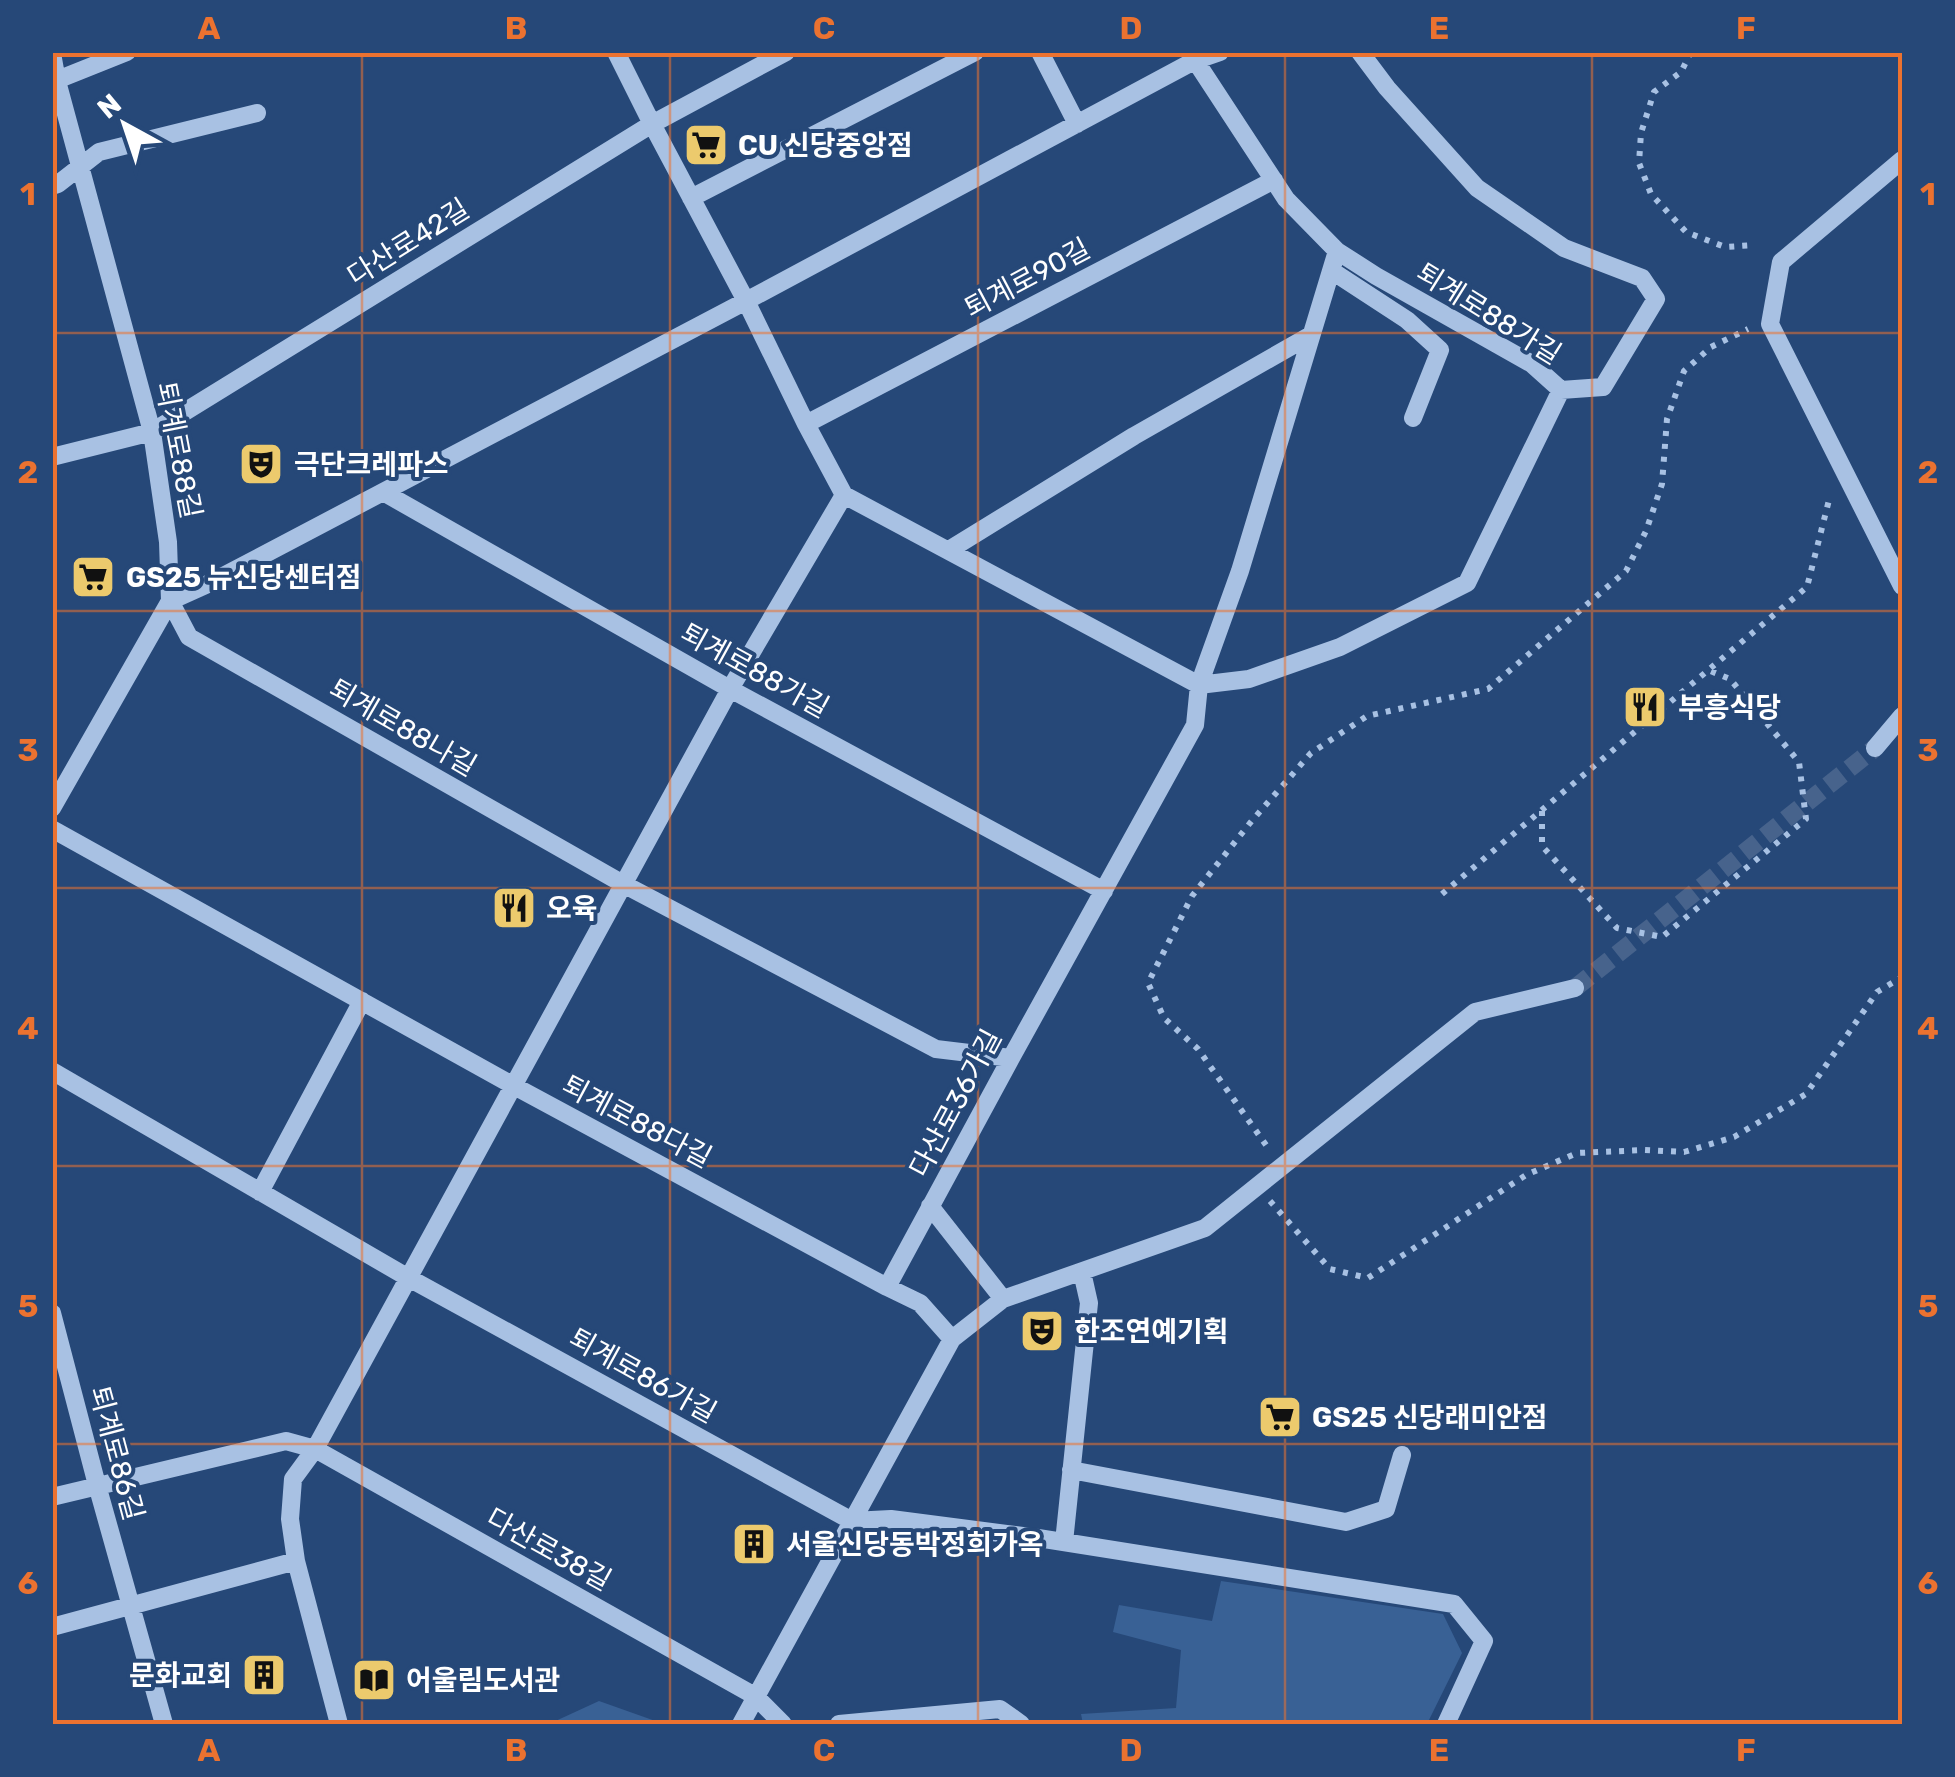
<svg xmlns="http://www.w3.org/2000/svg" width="1955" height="1777" font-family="Rubik,'Noto Sans KR',sans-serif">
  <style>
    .green { fill: #396195 }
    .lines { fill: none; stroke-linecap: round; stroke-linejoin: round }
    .minor-tunnel { stroke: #47638c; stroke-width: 18; stroke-dasharray: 18 9; stroke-linecap: butt }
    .path { stroke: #a8c1e3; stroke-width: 6; stroke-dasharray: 5 8; stroke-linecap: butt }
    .minor { stroke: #a8c1e3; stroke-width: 18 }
    .grid { fill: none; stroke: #eb7230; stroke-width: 2.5; stroke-opacity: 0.55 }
    .labels { text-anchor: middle; stroke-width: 8; stroke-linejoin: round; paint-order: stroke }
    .poi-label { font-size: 28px; font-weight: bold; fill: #fff; stroke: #264878; text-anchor: start }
    .street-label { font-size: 28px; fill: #fff; stroke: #264878 }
    .neatline { fill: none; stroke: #eb7230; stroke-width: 4 }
    .grid-label { font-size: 32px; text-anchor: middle; font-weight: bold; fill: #eb7230 }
  </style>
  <rect width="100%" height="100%" fill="#264878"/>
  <!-- green -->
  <path class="green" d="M1221,1581L1443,1614L1462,1653L1427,1724H1083L1081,1714L1176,1708L1181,1650L1113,1632L1119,1605L1212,1621Z
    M599,1701L661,1723V1724H549Z"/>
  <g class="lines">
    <!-- minor-tunnel -->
    <path class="minor-tunnel" d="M1575,988L1875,748"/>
    <!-- path -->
    <path class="path" d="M1691,52L1681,72L1654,92L1641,133L1639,163L1651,194L1686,232L1725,247L1755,245
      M1542,811V846L1617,928L1662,937L1806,819L1799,762L1730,679L1708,670
      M1442,894L1807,587L1829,500
      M1266,1145L1198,1049L1164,1018L1148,983L1192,896L1250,823L1311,753L1367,716L1488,689L1626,571L1646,531L1662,484L1667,419L1684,371L1711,347L1748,329
      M1270,1201L1330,1269L1368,1278L1526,1175L1577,1153L1645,1150L1684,1152L1734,1137L1806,1094L1877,992L1902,977"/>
    <!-- minor -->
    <path class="minor" d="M616,52L652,124L746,301L806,424L844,495L1199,685L1249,679L1340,647L1467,583L1561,390
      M1040,52L1077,124
      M52,53L57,81L152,432L168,542L170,601L52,808
      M1191,54L1286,199L1337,251L1376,276L1532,364L1561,390L1603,387L1656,299L1642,278L1564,248L1477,188L1387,88L1360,52
      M52,82L127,52
      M1902,160L1781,262L1770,324L1902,586
      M52,186L58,184L99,152L257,113
      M691,198L975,52
      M1332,271L1407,320L1440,350L1413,418
      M806,424L1274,180
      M52,457L152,432L652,124L786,52
      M383,492L730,689L1104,891
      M949,550L1134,436L1311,335
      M1875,748L1902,716
      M52,829L514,1086L887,1287
      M1011,1058L936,1049L625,885L189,637L170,601L210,583L746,301L1194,61L1220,52
      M52,1071L407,1277L852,1521
      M260,1192L362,1001
      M930,1206L1003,1299
      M52,1313L97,1485L164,1724
      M952,1339L920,1303L887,1287L1011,1058L1195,725L1199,685L1240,571L1337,251
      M1071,1470L1346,1522L1386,1509L1402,1455
      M52,1497L286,1441L315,1449L293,1479L290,1519L296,1561L339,1724
      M852,1521L891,1519L1038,1538L1454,1604L1484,1641L1446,1724
      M1064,1542L1089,1303L1082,1272
      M52,1627L296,1561
      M741,1724L952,1339L1003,1299L1205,1228L1475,1012L1575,988
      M783,1724L755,1696L315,1449L730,689L844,495
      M839,1724L1000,1709L1021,1724"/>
  </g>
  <!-- grid -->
  <path class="grid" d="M362,52V1724M670,52V1724M978,52V1724M1285,52V1724M1592,52V1724M52,333H1902M52,611H1902M52,888H1902M52,1166H1902M52,1444H1902"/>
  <!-- icons -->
  <defs>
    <symbol id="supermarket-square" viewBox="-11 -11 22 22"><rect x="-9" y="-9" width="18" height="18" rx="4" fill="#ecca6d" stroke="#264878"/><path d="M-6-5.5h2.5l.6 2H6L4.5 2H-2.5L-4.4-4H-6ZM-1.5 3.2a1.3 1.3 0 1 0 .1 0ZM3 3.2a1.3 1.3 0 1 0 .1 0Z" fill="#111"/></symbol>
    <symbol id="theatre-square" viewBox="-11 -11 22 22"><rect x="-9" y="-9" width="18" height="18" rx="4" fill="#ecca6d" stroke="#264878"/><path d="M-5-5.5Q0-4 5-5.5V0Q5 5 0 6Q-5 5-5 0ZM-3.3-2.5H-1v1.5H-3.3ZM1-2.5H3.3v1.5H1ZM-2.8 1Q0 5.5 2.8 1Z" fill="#111"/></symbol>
    <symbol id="restaurant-square" viewBox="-11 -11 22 22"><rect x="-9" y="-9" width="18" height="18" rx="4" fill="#ecca6d" stroke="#264878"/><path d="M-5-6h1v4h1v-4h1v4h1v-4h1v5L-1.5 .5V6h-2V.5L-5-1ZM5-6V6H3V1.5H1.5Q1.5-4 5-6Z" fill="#111"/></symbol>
    <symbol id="building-square" viewBox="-11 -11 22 22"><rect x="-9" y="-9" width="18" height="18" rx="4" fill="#ecca6d" stroke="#264878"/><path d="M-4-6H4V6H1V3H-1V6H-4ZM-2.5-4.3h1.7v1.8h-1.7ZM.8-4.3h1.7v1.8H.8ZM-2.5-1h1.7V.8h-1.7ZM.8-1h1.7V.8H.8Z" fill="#111"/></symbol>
    <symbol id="library-square" viewBox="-11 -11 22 22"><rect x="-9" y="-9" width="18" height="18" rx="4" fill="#ecca6d" stroke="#264878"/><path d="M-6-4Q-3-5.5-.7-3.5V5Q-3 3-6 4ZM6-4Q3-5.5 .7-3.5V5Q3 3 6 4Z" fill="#111"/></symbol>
  </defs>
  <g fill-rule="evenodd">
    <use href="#supermarket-square" x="681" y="120" width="50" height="50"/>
    <use href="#theatre-square" x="236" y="439" width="50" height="50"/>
    <use href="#supermarket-square" x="68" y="552" width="50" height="50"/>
    <use href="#restaurant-square" x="1620" y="682" width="50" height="50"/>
    <use href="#restaurant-square" x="489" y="883" width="50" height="50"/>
    <use href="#theatre-square" x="1017" y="1306" width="50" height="50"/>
    <use href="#supermarket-square" x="1255" y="1392" width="50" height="50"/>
    <use href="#building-square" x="729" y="1519" width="50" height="50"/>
    <use href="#building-square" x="239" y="1650" width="50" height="50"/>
    <use href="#library-square" x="349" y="1655" width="50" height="50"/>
  </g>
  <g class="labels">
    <!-- poi labels -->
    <g class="poi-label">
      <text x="738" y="155">CU 신당중앙점</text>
      <text x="294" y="474">극단크레파스</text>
      <text x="126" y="587">GS25 뉴신당센터점</text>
      <text x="1678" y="717">부흥식당</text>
      <text x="546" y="918">오육</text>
      <text x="1074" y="1341">한조연예기획</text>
      <text x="1312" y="1427">GS25 신당래미안점</text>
      <text x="786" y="1554">서울신당동박정희가옥</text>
      <text x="232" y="1685" text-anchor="end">문화교회</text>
      <text x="406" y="1690">어울림도서관</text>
    </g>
    <!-- street labels -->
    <g class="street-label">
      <text transform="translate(408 242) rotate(-32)" y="10">다산로42길</text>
      <text transform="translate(1027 278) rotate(-28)" y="10">퇴계로90길</text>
      <text transform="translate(1489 313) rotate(32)" y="10">퇴계로88가길</text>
      <text transform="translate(179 450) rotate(79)" y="10">퇴계로88길</text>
      <text transform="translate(755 670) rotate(29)" y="10">퇴계로88가길</text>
      <text transform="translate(403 727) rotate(30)" y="10">퇴계로88나길</text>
      <text transform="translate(955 1103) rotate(-62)" y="10">다산로36가길</text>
      <text transform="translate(637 1121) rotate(28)" y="10">퇴계로88다길</text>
      <text transform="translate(643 1375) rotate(29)" y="10">퇴계로86가길</text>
      <text transform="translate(117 1453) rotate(75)" y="10">퇴계로86길</text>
      <text transform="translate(549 1549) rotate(29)" y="10">다산로38길</text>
    </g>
  </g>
  <!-- border -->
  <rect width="1955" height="1777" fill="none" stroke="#264878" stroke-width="110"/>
  <!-- north arrow -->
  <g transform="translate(125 125) rotate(320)" stroke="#264878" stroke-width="8" paint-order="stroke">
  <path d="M0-8L18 38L0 25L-18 38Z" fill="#ffffff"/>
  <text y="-15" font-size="28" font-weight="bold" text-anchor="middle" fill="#ffffff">N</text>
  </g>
  <rect x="55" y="55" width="1845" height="1667" class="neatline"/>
  <g class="grid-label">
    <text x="209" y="39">A</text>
    <text x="516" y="39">B</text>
    <text x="824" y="39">C</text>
    <text x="1131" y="39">D</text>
    <text x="1439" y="39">E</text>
    <text x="1746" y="39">F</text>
    <text x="28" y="205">1</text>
    <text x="1928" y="205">1</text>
    <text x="28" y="483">2</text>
    <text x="1928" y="483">2</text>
    <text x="28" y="761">3</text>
    <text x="1928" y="761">3</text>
    <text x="28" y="1039">4</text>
    <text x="1928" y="1039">4</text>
    <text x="28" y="1317">5</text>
    <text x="1928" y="1317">5</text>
    <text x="28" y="1594">6</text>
    <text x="1928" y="1594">6</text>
    <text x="209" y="1761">A</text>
    <text x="516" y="1761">B</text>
    <text x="824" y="1761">C</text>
    <text x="1131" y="1761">D</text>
    <text x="1439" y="1761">E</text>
    <text x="1746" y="1761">F</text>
  </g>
</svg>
